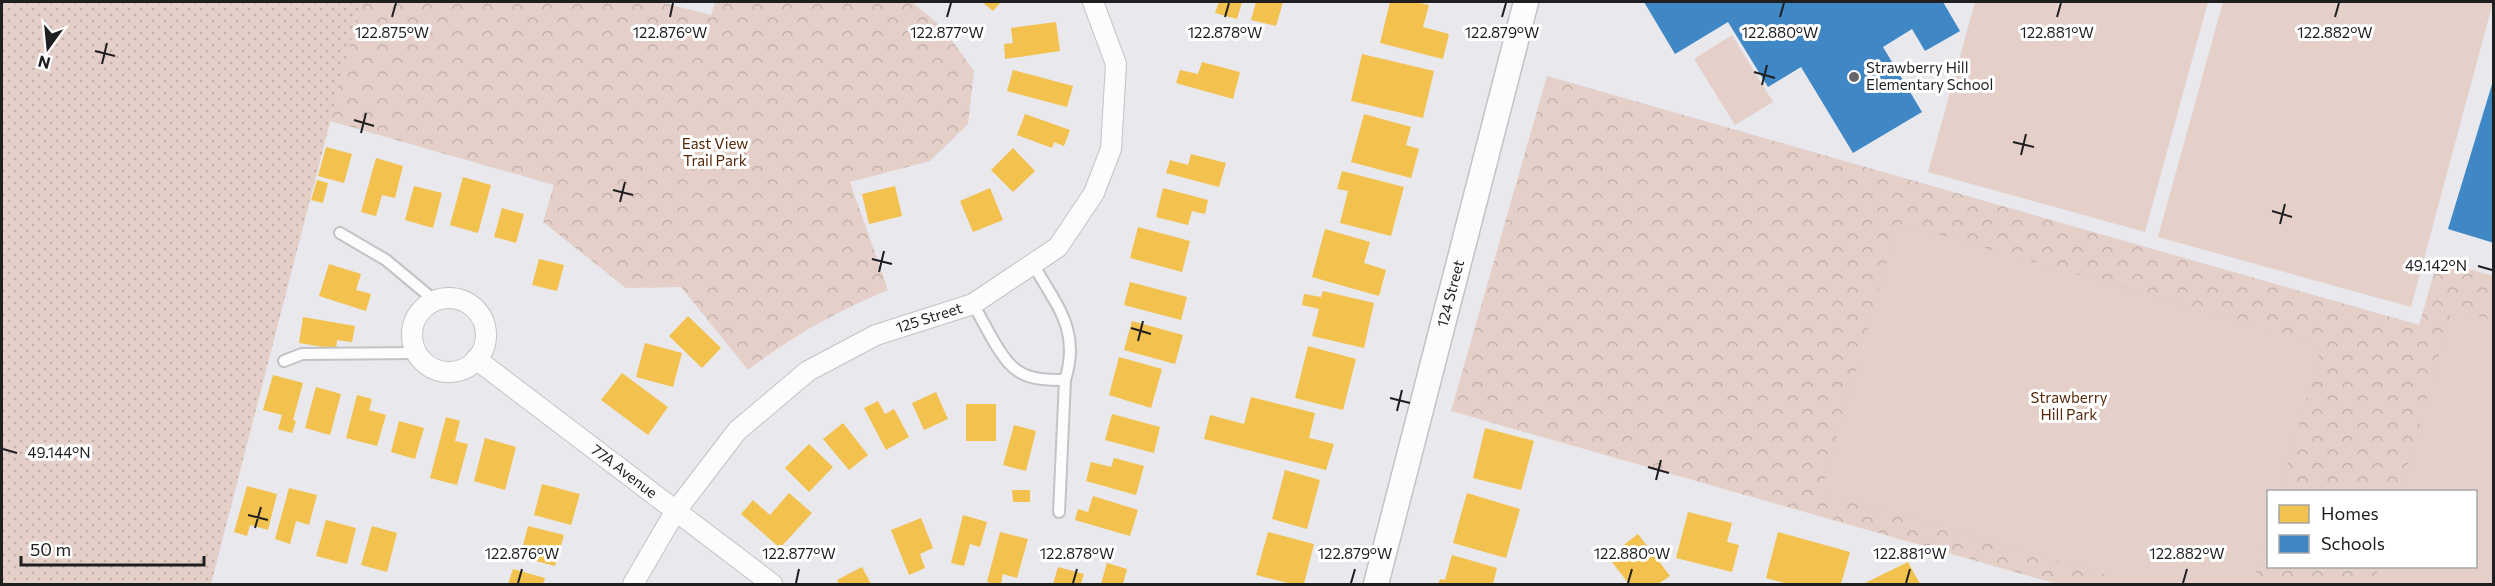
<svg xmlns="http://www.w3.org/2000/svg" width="2495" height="586" font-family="Commissioner,sans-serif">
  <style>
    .grass { fill: url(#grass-dots) }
    .park { fill: url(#park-crowns); fill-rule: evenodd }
    .pitch { fill: #e4d0c8 }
    .homes { fill: #f2c14e }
    .schools { fill: #3f88c5 }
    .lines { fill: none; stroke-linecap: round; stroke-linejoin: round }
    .service-casing { stroke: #c3c3c6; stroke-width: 14 }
    .minor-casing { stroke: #c3c3c6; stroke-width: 22 }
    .tertiary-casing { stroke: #c3c3c6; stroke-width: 27 }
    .service { stroke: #fcfcfc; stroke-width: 10 }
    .minor { stroke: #fcfcfc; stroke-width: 20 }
    .tertiary { stroke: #fcfcfc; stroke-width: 24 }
    .ticks { fill: none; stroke: #1f1f22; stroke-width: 2 }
    .poi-dot { fill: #656569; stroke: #fff; stroke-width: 2 }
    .labels { text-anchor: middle; stroke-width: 6; stroke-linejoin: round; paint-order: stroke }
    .poi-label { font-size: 15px; fill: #1f1f22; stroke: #fff; text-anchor: start }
    .park-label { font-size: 15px; fill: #552708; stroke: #fff }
    .street-label { font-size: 15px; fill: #1f1f22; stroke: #fff }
    .ticks-label { font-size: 15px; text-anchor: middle; fill: #1f1f22; stroke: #fff; stroke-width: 6; stroke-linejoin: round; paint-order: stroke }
  </style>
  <defs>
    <pattern id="grass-dots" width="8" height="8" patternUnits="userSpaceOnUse" patternTransform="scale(1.5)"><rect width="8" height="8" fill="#e4d0c8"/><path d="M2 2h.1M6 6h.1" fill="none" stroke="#c3b2ac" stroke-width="1.8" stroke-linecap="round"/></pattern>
    <pattern id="park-crowns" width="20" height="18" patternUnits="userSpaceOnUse" patternTransform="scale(1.5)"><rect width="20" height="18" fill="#e4d0c8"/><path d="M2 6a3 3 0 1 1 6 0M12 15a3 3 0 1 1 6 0" fill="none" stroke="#c3b2ac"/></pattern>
  </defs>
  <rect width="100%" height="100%" fill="#e8e8ed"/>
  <!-- grass -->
  <path class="grass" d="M2,2H361L211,584H2Z"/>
  <!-- park -->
  <path class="park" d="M361,2H660L711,15L715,2H912L942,27L974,71L968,124L930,161L850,182L888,290C837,311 792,336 748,370L681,287L626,288L543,222L554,185L330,121Z
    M1547,76L2419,325L2438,260L2493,276V584H2057L1451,411ZM2268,492H2476V566H2268Z"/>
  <!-- pitch -->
  <path class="pitch" d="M1975,2H2208L2145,232L1928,172Z
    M2223,2H2493L2411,307L2158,237Z
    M1732,35L1773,102L1735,125L1694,59Z
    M1898,223L2322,345L2280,491L2268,492V530L2253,584H2138L1821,493Z
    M2452,309L2493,320V584H2374L2379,567L2476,566V492L2401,491Z"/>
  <!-- homes -->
  <path class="homes" d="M982,2H1001L993,11Z
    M1219,2H1242L1237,19L1215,13Z
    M1256,2H1283L1276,26L1251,20Z
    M1390,2H1415L1429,5L1423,27L1449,34L1443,59L1380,43Z
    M1056,22L1060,51L1005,59L1004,44L1013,43L1011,28Z
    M1362,54L1434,71L1423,118L1351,101Z
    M1202,62L1240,72L1233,99L1176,83L1180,70L1198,74Z
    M1013,70L1073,86L1067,107L1007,91Z
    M1025,114L1070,130L1064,146L1054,142L1052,148L1017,135Z
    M1364,114L1411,127L1406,145L1419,149L1411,178L1351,162Z
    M326,147L352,154L344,183L318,176Z
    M1013,148L1035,171L1013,192L991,170Z
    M1191,154L1226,163L1219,187L1166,173L1170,160L1188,165Z
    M376,158L403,166L395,198L382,195L376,216L361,212Z
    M1342,171L1404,187L1391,236L1340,223L1348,191L1337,189Z
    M463,177L491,185L478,233L450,225Z
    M317,180L328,183L323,203L311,200Z
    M414,186L442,193L433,228L405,220Z
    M895,186L902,216L869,224L862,194Z
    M990,188L1003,220L973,232L960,201Z
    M1163,188L1208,200L1205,214L1192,211L1188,225L1156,217Z
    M502,208L524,214L516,243L494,237Z
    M1138,227L1190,241L1182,272L1130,258Z
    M1325,229L1370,242L1364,263L1386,270L1379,296L1312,277Z
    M539,259L564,265L557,291L532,285Z
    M329,264L361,274L356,290L371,294L366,311L319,296Z
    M1130,282L1187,297L1181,320L1124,305Z
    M1323,291L1374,303L1364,348L1312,336L1319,309L1302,305L1304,294L1321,297Z
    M688,316L721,348L702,368L669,336Z
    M303,317L355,326L352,342L337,340L336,349L299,343Z
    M1132,321L1183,335L1175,364L1124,350Z
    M645,343L682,353L673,387L636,377Z
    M1308,346L1356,359L1343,410L1295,398Z
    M1119,357L1162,369L1151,408L1109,395Z
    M622,373L668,407L648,435L601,400Z
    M273,375L303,383L293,420L296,421L292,433L278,429L282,415L263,410Z
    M316,387L341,394L330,435L305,428Z
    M936,392L948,419L924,430L912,403Z
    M357,395L372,399L369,410L386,415L377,446L346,438Z
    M1251,397L1315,413L1309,438L1334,444L1326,470L1204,439L1210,415L1244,424Z
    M878,401L885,414L894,409L909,437L886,450L864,408Z
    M966,404H996V441H966Z
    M1112,414L1160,427L1154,453L1105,440Z
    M446,417L460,421L455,441L468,444L457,485L430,478Z
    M399,421L424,428L415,459L391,452Z
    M843,423L868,455L849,470L823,439Z
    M1014,425L1036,431L1026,471L1003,465Z
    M1485,428L1534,441L1521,490L1473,478Z
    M485,438L516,447L505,490L474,481Z
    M809,444L833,467L809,492L785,468Z
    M1114,458L1144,466L1136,495L1086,481L1091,462L1111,467Z
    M1285,470L1320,480L1307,529L1272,519Z
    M542,484L580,494L571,525L534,515Z
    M247,486L277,494L268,530L250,525L247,536L234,532Z
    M289,488L317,495L309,525L296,521L290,544L275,539Z
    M1012,490H1030V502H1013Z
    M789,493L812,513L780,548L741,514L753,500L770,515Z
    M1467,493L1520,509L1506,558L1453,543Z
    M1093,496L1138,510L1130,536L1075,520L1078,509L1088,512Z
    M1688,512L1732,523L1727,542L1739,545L1732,572L1676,558Z
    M963,515L987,522L980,547L970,544L964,566L951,563Z
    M921,518L933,548L920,554L925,568L909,575L891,530Z
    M326,520L356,528L347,564L316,556Z
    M372,526L397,533L387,572L361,565Z
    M528,526L564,535L555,566L520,557Z
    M1000,532L1028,539L1017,578L1003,574L1001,584H996L987,582Z
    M1268,532L1314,544L1304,584H1292L1256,575Z
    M1778,532L1850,552L1841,584H1788L1766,578Z
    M1638,534L1670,576L1658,584H1629L1608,557Z
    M1452,555L1497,568L1493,584H1438L1440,579L1445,580Z
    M1908,562L1920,584H1863Z
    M1107,563L1127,569L1123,584H1101Z
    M862,567L871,584H839L837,580Z
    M1058,567L1084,574L1081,584H1053Z
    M513,569L545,578L543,584H508Z"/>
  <!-- schools -->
  <path class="schools" d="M1644,2H1943L1960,31L1925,51L1912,29L1883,47L1922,112L1853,153L1801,67L1768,87L1728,22L1675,54Z
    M2493,81H2494V243L2448,229Z"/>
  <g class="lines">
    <defs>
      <path id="service" d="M340,233L386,260L434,300
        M1033,264C1056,305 1081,330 1065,380L1059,512
        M973,304C984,322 1001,361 1018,371C1031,380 1050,380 1065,380
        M284,361L302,354L417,353"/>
      <g id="minor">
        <circle cx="449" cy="335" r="37"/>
        <path id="s1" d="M476,359L772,584"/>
        <path id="s2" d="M633,584L675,512L737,431L808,371L876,335L973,304L1058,247L1094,193L1111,149L1116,64L1093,2"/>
      </g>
      <g id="tertiary">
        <path id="s3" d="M1376,584L1526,2"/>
      </g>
    </defs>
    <!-- service casing -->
    <use href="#service" class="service-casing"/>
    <!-- minor casing -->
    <use href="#minor" class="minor-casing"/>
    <!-- tertiary casing -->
    <use href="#tertiary" class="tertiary-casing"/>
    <!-- service -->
    <use href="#service" class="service"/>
    <!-- minor -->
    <use href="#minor" class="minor"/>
    <!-- tertiary -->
    <use href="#tertiary" class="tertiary"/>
  </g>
  <!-- ticks -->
  <path class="ticks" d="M392,17L396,3M670,17L673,3M947,17L951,3M1225,17L1229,3M1502,17L1506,3M1780,17L1784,3M2057,17L2061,3M2335,17L2339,3M95,51L115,56M102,64L107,43M1754,72L1775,78M1762,85L1767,65M354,120L374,126M361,133L366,113M2013,142L2034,147M2021,155L2026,134M613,190L633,195M620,202L625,182M2272,211L2292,217M2280,224L2285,204M872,259L892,264M2478,266L2492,270M879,272L884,251M1131,328L1151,334M1138,341L1143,321M1390,398L1410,403M1397,411L1402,390M3,449L17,453M1648,467L1669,473M1656,480L1661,460M248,515L268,520M255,528L261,507M518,583L522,569M796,583L799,569M1073,583L1077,569M1351,583L1355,569M1628,583L1632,569M1906,583L1910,569M2183,583L2187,569"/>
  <!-- markers -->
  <circle class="poi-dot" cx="1854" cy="77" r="6"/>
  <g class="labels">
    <!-- poi labels -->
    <g class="poi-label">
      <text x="1866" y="73">Strawberry Hill<tspan x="1866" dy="17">Elementary School</tspan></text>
    </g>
    <!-- park labels -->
    <g class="park-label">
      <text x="715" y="149">East View<tspan x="715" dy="17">Trail Park</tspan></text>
      <text x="2069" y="403">Strawberry<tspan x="2069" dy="17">Hill Park</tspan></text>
    </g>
    <!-- street labels -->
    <g class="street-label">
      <text dy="5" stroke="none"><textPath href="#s3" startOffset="300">124 Street</textPath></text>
      <text dy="5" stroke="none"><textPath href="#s2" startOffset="411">125 Street</textPath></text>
      <text dy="5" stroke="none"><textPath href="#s1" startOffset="186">77A Avenue</textPath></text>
    </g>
  </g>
  <g class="ticks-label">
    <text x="392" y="38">122.875°W</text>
    <text x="670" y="38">122.876°W</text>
    <text x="947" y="38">122.877°W</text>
    <text x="1502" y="38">122.879°W</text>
    <text x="2057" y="38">122.881°W</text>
    <text x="2335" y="38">122.882°W</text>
    <text x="1225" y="38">122.878°W</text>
    <text x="1780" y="38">122.880°W</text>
    <text x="2436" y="271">49.142°N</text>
    <text x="59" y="458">49.144°N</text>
    <text x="522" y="559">122.876°W</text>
    <text x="799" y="559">122.877°W</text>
    <text x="1077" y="559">122.878°W</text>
    <text x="1355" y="559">122.879°W</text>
    <text x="1632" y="559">122.880°W</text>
    <text x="1910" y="559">122.881°W</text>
    <text x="2187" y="559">122.882°W</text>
  </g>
  <!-- border -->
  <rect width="2495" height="586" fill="none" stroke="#1f1f22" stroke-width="6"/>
  <!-- legend -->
  <rect x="2267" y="490" width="210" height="78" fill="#ffffff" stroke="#a5a5a7" stroke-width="1.5"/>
  <rect x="2279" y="505" width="30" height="18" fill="#f2c14e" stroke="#a5a5a7" stroke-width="1.5"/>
  <text x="2321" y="520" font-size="18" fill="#1f1f22">Homes</text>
  <rect x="2279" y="535" width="30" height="18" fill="#3f88c5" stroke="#a5a5a7" stroke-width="1.5"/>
  <text x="2321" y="550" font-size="18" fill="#1f1f22">Schools</text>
  <!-- north arrow -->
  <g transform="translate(48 48) rotate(195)" stroke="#ffffff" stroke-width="4.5" paint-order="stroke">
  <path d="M0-4.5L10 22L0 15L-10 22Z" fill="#1f1f22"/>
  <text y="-9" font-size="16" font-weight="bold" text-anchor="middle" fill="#1f1f22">N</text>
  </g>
  <!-- scale -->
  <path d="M21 556v9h183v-9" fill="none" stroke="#1f1f22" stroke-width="3"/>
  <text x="30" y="556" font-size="18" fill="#1f1f22" stroke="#ffffff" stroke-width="4.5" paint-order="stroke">50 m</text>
</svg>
